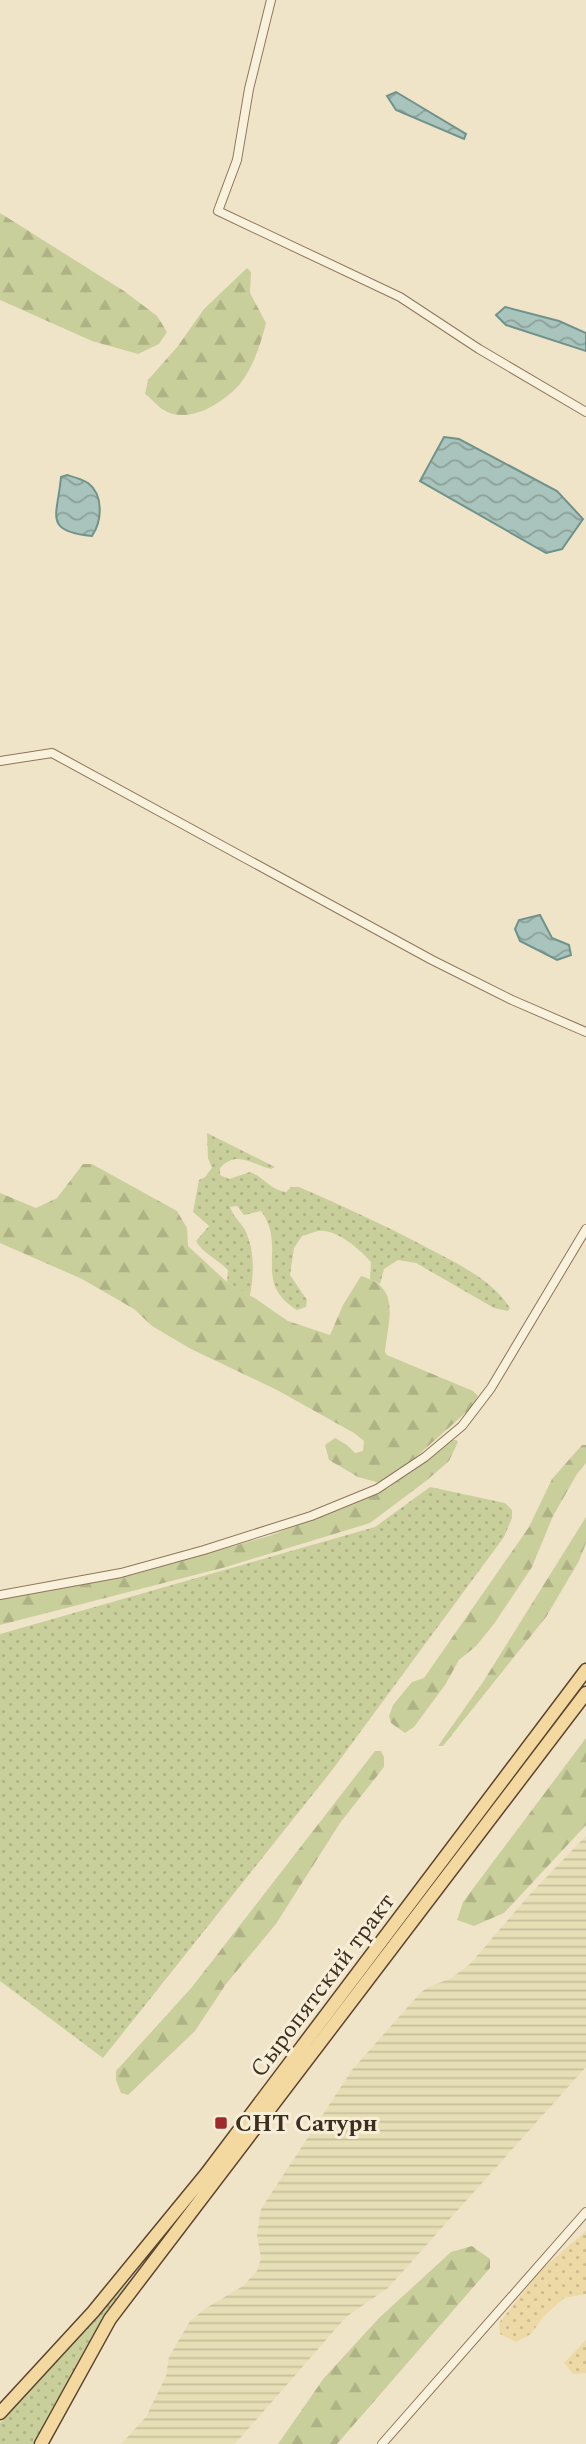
<svg xmlns="http://www.w3.org/2000/svg" width="586" height="2444" font-family="Spectral,serif">
  <style>
    .farmland { fill: url(#farmland-rules) }
    .green { fill: url(#green-dots) }
    .forest { fill: url(#forest-firs) }
    .sand { fill: url(#sand-dots) }
    .water { fill: url(#water-waves); stroke: #6f938a; stroke-width: 2 }
    .lines { fill: none; stroke-linecap: round; stroke-linejoin: round }
    .street-casing { stroke: #8d765c; stroke-width: 10 }
    .primary-casing { stroke: #5b4430; stroke-width: 15 }
    .street { stroke: #faf1dc; stroke-width: 8 }
    .primary { stroke: #f3d9a0; stroke-width: 12 }
    .poi-dot { fill: #9e2a2b; stroke: #f7eed8; stroke-width: 2.5 }
    .labels { text-anchor: middle; stroke-width: 6; stroke-linejoin: round; paint-order: stroke }
    .street-label { font-size: 24px; fill: #3d2e20; stroke: #f7eed8 }
    .poi-label { font-size: 24px; font-weight: bold; fill: #3d2e20; stroke: #f7eed8; text-anchor: start }
  </style>
  <defs>
    <pattern id="farmland-rules" width="6" height="5" patternUnits="userSpaceOnUse" patternTransform="scale(1.75)"><rect width="6" height="5" fill="#e6deb5"/><path d="M0 2.5h6" fill="none" stroke="#c6bf9b"/></pattern>
    <pattern id="green-dots" width="8" height="8" patternUnits="userSpaceOnUse" patternTransform="scale(1.75)"><rect width="8" height="8" fill="#c9cf9b"/><path d="M2 2h.1M6 6h.1" fill="none" stroke="#aeb285" stroke-width="1.8" stroke-linecap="round"/></pattern>
    <pattern id="forest-firs" width="22" height="20" patternUnits="userSpaceOnUse" patternTransform="scale(1.75)"><rect width="22" height="20" fill="#c9cf9b"/><path d="M5 1l3.5 6h-7zM16 11l3.5 6h-7z" fill="#aeb285"/></pattern>
    <pattern id="sand-dots" width="8" height="8" patternUnits="userSpaceOnUse" patternTransform="scale(1.75)"><rect width="8" height="8" fill="#ecd9a5"/><path d="M2 2h.1M6 6h.1" fill="none" stroke="#cbbb8e" stroke-width="1.8" stroke-linecap="round"/></pattern>
    <pattern id="water-waves" width="16" height="10" patternUnits="userSpaceOnUse" patternTransform="scale(1.75)"><rect width="16" height="10" fill="#a9c4bc"/><path d="M0 5q4-4 8 0t8 0" fill="none" stroke="#8ba098"/></pattern>
  </defs>
  <rect width="100%" height="100%" fill="#f0e4c8"/>
  <!-- farmland -->
  <path class="farmland" d="M586,1836V2067L388,2288L346,2317L235,2444H121L146,2417L166,2376L169,2357L190,2321L206,2308L243,2286L257,2271L261,2258L257,2235L261,2209L352,2070L421,1992L430,1986L450,1979L470,1964L531,1893Z"/>
  <!-- green -->
  <path class="green" d="M207,1133L275,1167L271,1169C251,1164 237,1150 220,1168V1175L229,1179L250,1172C264,1177 270,1190 286,1192L291,1187H299C341,1205 382,1224 422,1245C454,1262 491,1278 510,1308L508,1311L494,1308L416,1263L398,1260L384,1269L380,1284L370,1279L371,1262C359,1249 337,1229 318,1231C313,1232 307,1235 302,1236L294,1248L290,1275L307,1300L306,1307L297,1310C251,1282 288,1247 261,1211L244,1215L237,1206L230,1207C234,1218 240,1221 245,1230C255,1251 254,1273 250,1296L227,1282L228,1270C218,1259 203,1254 196,1241L209,1226L193,1212L199,1180L205,1177L212,1168L208,1158Z
    M430,1487L505,1503L512,1510V1518L504,1537L333,1769L103,2058L0,1981V1634L375,1527Z
    M143,2266L105,2319L33,2444H0V2423Z"/>
  <!-- forest -->
  <path class="forest" d="M0,213L124,291L157,316L167,332L159,344L138,354L92,341L0,300Z
    M247,268L251,272L250,293L266,323C261,343 253,368 240,384C222,404 187,426 162,409C156,405 151,398 145,394L148,380L178,346L204,309Z
    M83,1164H92L177,1211L187,1228L188,1246L227,1282L256,1299L288,1321L330,1335L343,1305L361,1276C402,1287 388,1320 385,1352L387,1355L473,1391L478,1396L471,1408L399,1472L380,1483L358,1477L329,1460L325,1445L335,1438L347,1445L355,1453L363,1451L364,1441L354,1433L277,1390L191,1349L152,1326L134,1309L82,1279L0,1243V1193L36,1208L57,1198Z
    M450,1440H456L458,1442L449,1461L426,1481L370,1523L226,1567L0,1625V1599L131,1575L269,1536L362,1500L390,1487Z
    M582,1445H586V1463L577,1474L553,1516L532,1567L494,1624L476,1646L459,1660L445,1685L414,1727L405,1733L391,1723L389,1716L393,1705L412,1682L424,1678L529,1527L552,1479Z
    M586,1517V1543L579,1561L546,1617L443,1746H438L483,1682Z
    M586,1738V1825L504,1913L474,1926L457,1920L463,1902Z
    M375,1751H381L384,1757V1767L340,1823L276,1924L226,1984L195,2031L128,2095L121,2093L116,2080V2071L192,1987Z
    M472,2246L490,2259V2268L337,2444H278L324,2378L379,2318L451,2252Z"/>
  <!-- sand -->
  <path class="sand" d="M586,2231V2294L564,2298L543,2317L531,2334L516,2342L500,2334L499,2323L542,2269Z
    M586,2340V2373L573,2374L564,2363Z"/>
  <!-- water -->
  <path class="water" d="M396,92L466,134L464,139L396,110L387,96Z
    M505,307L559,321L586,333V351L506,325L496,315Z
    M444,437L459,439L557,491L583,519L562,549L546,553L420,481Z
    M67,475C74,477 82,479 88,483C104,495 102,521 92,536C42,531 58,515 61,477Z
    M540,915L552,938L569,945L571,955L557,960L520,941L515,929L519,920Z"/>
  <g class="lines">
    <defs>
      <path id="street" d="M271,0L249,89L237,160L218,211L400,297L479,349L586,412
        M0,761L52,753L432,960L512,1000L586,1032
        M0,1595L121,1573L204,1550L311,1516L377,1489L425,1457L462,1426L491,1388L586,1229
        M382,2444L586,2212"/>
      <path id="primary" d="M0,2413L93,2312L206,2174L586,1670
        M41,2444L110,2319L586,1693"/>
    </defs>
    <!-- street casing -->
    <use href="#street" class="street-casing"/>
    <!-- primary casing -->
    <use href="#primary" class="primary-casing"/>
    <!-- street -->
    <use href="#street" class="street"/>
    <!-- primary -->
    <use href="#primary" class="primary"/>
  </g>
  <!-- markers -->
  <rect class="poi-dot" x="214" y="2116" width="14" height="14" rx="3.5"/>
  <g class="labels">
    <!-- street labels -->
    <g class="street-label">
      <text transform="translate(322 1985) rotate(-53)" y="8">Сыропятский тракт</text>
    </g>
    <!-- poi labels -->
    <g class="poi-label">
      <text x="235" y="2131">СНТ Сатурн</text>
    </g>
  </g>
</svg>
